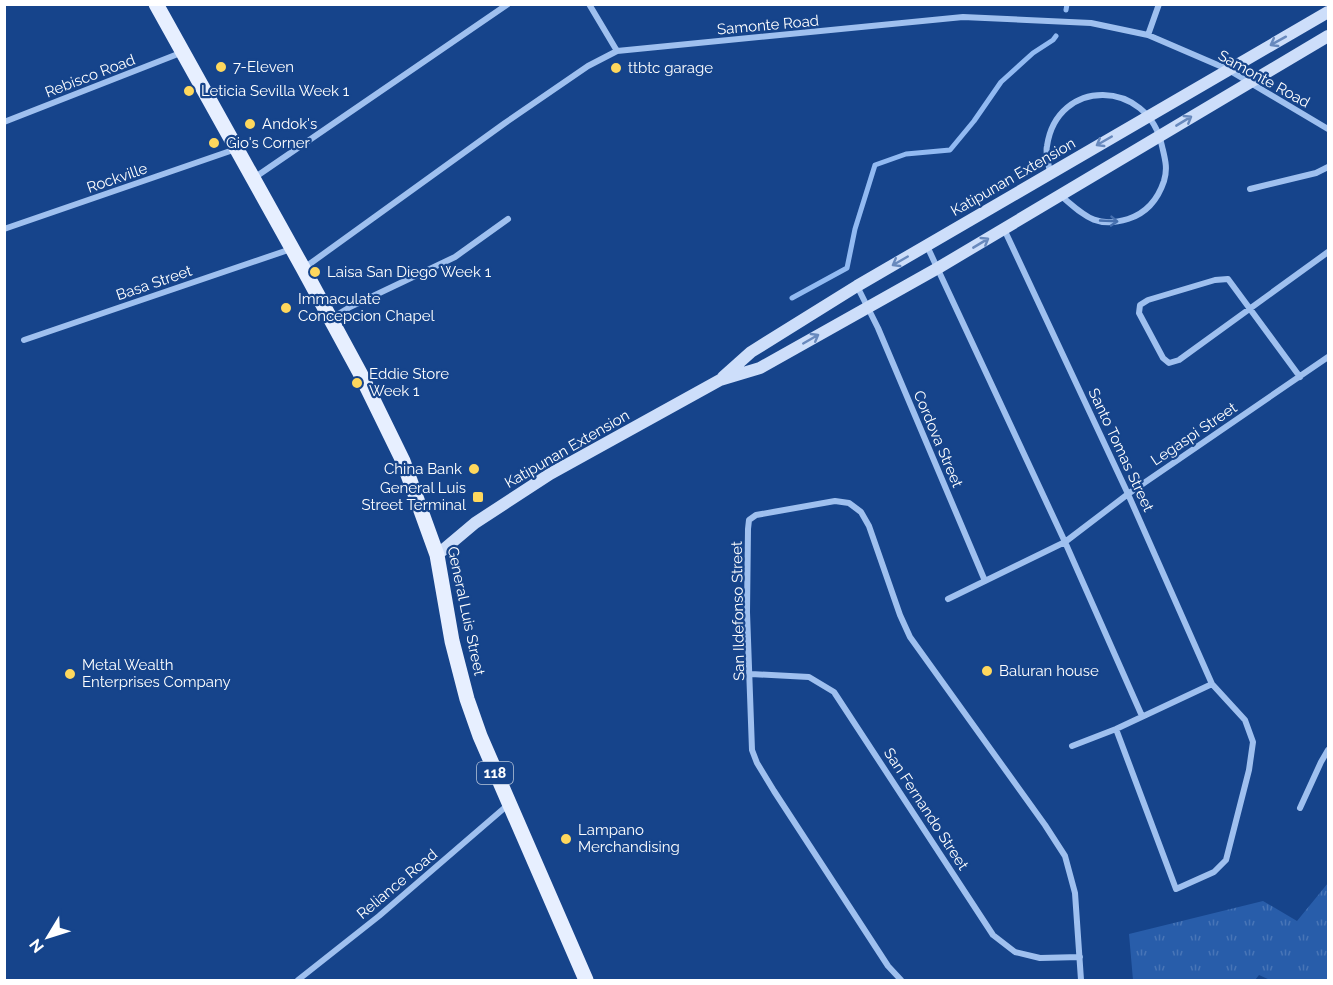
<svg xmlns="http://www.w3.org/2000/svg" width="1333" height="985" font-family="Raleway,sans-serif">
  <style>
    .grass { fill: url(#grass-tufts) }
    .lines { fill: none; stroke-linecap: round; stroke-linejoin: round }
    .stream { stroke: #92baf2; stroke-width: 5 }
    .minor { stroke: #9fc0ef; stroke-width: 6 }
    .secondary { stroke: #cddefa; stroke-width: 12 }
    .primary { stroke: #e7efff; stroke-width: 15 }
    .oneway { stroke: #6889bd }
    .oneway2 { stroke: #466fae }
    .poi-dot { fill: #ffd85d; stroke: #16448b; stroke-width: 2 }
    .labels { text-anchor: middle; stroke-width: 4.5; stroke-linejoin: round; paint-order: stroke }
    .shield { fill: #16448b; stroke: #b9c7dc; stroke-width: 1.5 }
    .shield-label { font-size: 14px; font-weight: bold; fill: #fff }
    .street-label { font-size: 15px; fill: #fff; stroke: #16448b }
    .poi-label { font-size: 15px; fill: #fff; stroke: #16448b; text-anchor: start }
  </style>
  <defs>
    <pattern id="grass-tufts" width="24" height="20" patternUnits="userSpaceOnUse" patternTransform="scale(1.5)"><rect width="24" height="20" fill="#285daa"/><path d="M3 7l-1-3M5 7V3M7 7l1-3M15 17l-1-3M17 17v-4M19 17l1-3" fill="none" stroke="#4875b7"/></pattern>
  </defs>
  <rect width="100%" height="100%" fill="#16448b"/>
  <!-- grass -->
  <path class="grass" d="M1328,883V980H1270L1259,975L1255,980H1133L1129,934L1263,901L1297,921Z"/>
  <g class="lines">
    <!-- stream -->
    <path class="stream" d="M1066,10L1067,4
      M792,298L847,268L855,229L875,165L906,154L950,150L974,121L1001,82L1033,53L1053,40L1056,36"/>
    <!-- minor -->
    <path class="minor" d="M589,4L617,51
      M1148,35L1159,4
      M4,122L183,52
      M1050,173C1049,164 1045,154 1047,146C1057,77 1148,79 1162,146C1165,159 1168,168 1164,181C1158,199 1147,213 1128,219C1095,229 1084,215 1060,195
      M254,178L508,4
      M1250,189L1316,173L1328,167
      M4,229L236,149
      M1004,229L1128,494L1212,684L1245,720L1253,742L1249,770L1226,860L1214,872L1176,889L1116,729
      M927,246L1065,542L1142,716
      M304,268L505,123L588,66L617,51L963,17L1091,23L1148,35L1227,69L1328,129
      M857,286L878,328L985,581
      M330,319L350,307L455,257L508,219
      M24,340L291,249
      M1300,377L1228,279L1215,280L1148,300L1140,305L1139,313L1163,358L1169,363L1179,360L1328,252
      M948,599L1065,542L1128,494L1328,357
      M751,674L809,677L834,692L993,935L1015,952L1040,958L1080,957
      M1072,746L1116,729L1212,684
      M1300,808L1321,762L1328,750
      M298,980L379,916L509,804
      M901,980L888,966L774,791L757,763L752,750L747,612L748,529L749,520L756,515L835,501L849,503L861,512L869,526L900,615L910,637L1045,825L1065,856L1075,893L1081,980"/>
    <!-- secondary -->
    <path class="secondary" d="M723,377L751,352L857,286L1328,12
      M437,555L475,523L550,474L720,380L760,368L938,268L1328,36"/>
    <!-- primary -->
    <path class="primary" d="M156,4L303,268L360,373L403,461L437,555L452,641L467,699L480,736L586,980"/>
  </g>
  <!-- one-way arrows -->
  <defs><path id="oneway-shaft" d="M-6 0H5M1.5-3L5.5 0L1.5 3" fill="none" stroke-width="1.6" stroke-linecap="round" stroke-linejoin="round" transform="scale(1.5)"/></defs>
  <g class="oneway">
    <use href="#oneway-shaft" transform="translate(1278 41) rotate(151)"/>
    <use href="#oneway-shaft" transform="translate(1184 121) rotate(-31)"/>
    <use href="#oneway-shaft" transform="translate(1104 141) rotate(150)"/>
    <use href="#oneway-shaft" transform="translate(981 243) rotate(-31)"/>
    <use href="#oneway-shaft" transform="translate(900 261) rotate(150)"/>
    <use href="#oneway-shaft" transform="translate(811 339) rotate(-30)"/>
  </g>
  <use class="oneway2" href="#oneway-shaft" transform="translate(1109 221) rotate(3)"/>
  <!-- markers -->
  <g class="poi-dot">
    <circle cx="221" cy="67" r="6"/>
    <circle cx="616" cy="68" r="6"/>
    <circle cx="189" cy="91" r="6"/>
    <circle cx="250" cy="124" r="6"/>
    <circle cx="214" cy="143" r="6"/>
    <circle cx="315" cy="272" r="6"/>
    <circle cx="286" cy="308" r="6"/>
    <circle cx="357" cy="383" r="6"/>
    <circle cx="474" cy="469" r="6"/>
    <rect x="472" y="491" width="12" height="12" rx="3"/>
    <circle cx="987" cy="671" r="6"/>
    <circle cx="70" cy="674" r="6"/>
    <circle cx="566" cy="839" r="6"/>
  </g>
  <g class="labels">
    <!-- shield labels -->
    <rect class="shield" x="477" y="762" width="36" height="22" rx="4.5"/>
    <g class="shield-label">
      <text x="495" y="778">118</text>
    </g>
    <!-- street labels -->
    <g class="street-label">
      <text transform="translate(768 25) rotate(-5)" y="5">Samonte Road</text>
      <text transform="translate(90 76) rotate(-21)" y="5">Rebisco Road</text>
      <text transform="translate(1264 79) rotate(29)" y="5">Samonte Road</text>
      <text transform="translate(1013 177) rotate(-30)" y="5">Katipunan Extension</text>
      <text transform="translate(117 178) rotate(-19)" y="5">Rockville</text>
      <text transform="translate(154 283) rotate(-19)" y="5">Basa Street</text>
      <text transform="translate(1194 434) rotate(-34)" y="5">Legaspi Street</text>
      <text transform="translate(938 439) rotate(67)" y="5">Cordova Street</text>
      <text transform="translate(567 449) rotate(-30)" y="5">Katipunan Extension</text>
      <text transform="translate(1121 450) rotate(65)" y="5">Santo Tomas Street</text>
      <text transform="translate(466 611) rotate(78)" y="5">General Luis Street</text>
      <text transform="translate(738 611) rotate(-91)" y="5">San Ildefonso Street</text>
      <text transform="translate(926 809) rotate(57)" y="5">San Fernando Street</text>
      <text transform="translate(397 884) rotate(-40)" y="5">Reliance Road</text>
    </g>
    <!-- poi labels -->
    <g class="poi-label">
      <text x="233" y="72">7-Eleven</text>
      <text x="628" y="73">ttbtc garage</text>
      <text x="201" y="96">Leticia Sevilla Week 1</text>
      <text x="262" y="129">Andok's</text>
      <text x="226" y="148">Gio's Corner</text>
      <text x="327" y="277">Laisa San Diego Week 1</text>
      <text x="298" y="304">Immaculate<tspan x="298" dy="17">Concepcion Chapel</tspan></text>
      <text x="369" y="379">Eddie Store<tspan x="369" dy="17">Week 1</tspan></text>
      <text x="462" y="474" text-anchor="end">China Bank</text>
      <text x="466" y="493" text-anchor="end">General Luis<tspan x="466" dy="17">Street Terminal</tspan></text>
      <text x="82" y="670">Metal Wealth<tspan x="82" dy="17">Enterprises Company</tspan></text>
      <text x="999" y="676">Baluran house</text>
      <text x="578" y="835">Lampano<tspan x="578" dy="17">Merchandising</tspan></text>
    </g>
  </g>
  <!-- border -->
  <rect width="1333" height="985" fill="none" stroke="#ffffff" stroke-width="12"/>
  <!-- north arrow -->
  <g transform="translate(48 937) rotate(232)" stroke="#16448b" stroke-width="4.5" paint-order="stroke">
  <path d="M0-4.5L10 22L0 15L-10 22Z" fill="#ffffff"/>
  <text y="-9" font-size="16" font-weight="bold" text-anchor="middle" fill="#ffffff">N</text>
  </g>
</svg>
